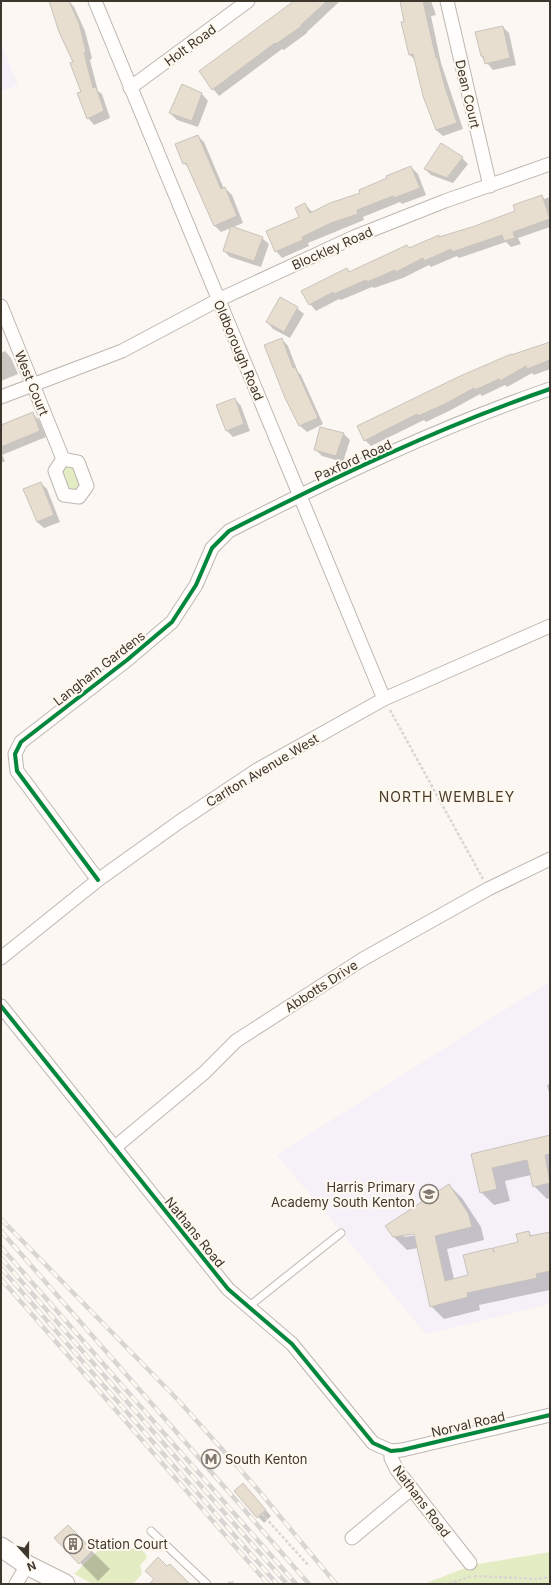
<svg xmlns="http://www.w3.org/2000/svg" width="551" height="1585" font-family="Inter,sans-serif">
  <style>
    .education { fill: #f6f1f9 }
    .green { fill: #e4ecc3 }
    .shadow { fill: #0003; fill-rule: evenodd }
    .building { fill: #e8ded0; stroke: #c9c3bd }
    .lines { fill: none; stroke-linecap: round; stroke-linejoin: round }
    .lane-casing { stroke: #bcb7b1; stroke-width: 9 }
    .street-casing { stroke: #bcb7b1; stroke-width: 15 }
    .secondary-casing { stroke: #bcb7b1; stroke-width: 21 }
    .path { stroke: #d8d7d3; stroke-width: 2.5; stroke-dasharray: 3 2; stroke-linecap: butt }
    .lane { stroke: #fffefd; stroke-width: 7 }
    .street { stroke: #fffefd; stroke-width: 13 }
    .secondary { stroke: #fffefd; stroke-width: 19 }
    .rail-casing { stroke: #d7d6d3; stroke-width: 4.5 }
    .rail { stroke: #fff8ef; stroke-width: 3; stroke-dasharray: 9; stroke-linecap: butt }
    .cycleway-casing { stroke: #fff8ef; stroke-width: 6 }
    .cycleway { stroke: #00873e; stroke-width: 4 }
    .labels { text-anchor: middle; stroke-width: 4; stroke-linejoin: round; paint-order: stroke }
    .street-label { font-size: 13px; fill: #3d372e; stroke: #fff8ef }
    .poi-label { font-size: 13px; fill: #3d372e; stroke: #fff8ef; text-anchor: start }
    .neighbourhood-label { font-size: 14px; letter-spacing: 1px; fill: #4a3d2a; stroke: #fff8ef }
  </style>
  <rect width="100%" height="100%" fill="#fcf7f2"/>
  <!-- education -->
  <path class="education" d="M1,43L18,85L1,92Z
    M550,981V1304L426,1334L277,1155Z"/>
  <!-- green -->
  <path class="green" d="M67,465L74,467L80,481L79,485L74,490L67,488L61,470Z
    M108,1541L124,1547L141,1550L146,1554L147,1558L140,1565L142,1574L133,1584H93L74,1574Z
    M550,1552V1584H424L473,1565Z"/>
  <!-- shadow -->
  <path class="shadow" d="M50,1H69L74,7L85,31L92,58L90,60L98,91L102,94L110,118L94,125L88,118L74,63Z
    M295,1H340L307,32V33L284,50L282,49L219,96L213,89Z
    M401,1H431L436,15L431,16L441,63L463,129L443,136L436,130L416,61L410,55Z
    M503,27L509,33L516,65L493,70L481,56Z
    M183,86L202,94L208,101L198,127L177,120L170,113Z
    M198,136L204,142L224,189L225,188L232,195L243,223L231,228L262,238L269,244L261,267L230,257L224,251L231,228L221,232L214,225L190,169L184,163Z
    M462,158L468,164L453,183L431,175L425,169Z
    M411,167L418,174L426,195L402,204L400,202L363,217L364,220L308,243L309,246L282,258L276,251L300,217L305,204L313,213L361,194Z
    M542,196L544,199L550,197V227L518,238L521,244L511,247L506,242L459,258L457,256L431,267L429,265L403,278L374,288L372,287L341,300L339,299L316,311L310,304L347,270L350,272L440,238L472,228L516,211Z
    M297,308L304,314L290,338L273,329L267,322Z
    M282,339L288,346L298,372L301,375L323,424L307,432L300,426L286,398Z
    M550,343V369L534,375L532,373L507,387L505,385L482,396L480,394L451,410L426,422L424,420L371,446L365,440L512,356Z
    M5,351L11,358L18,374L1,381V353Z
    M235,399L241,406L250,431L233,437L226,430Z
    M32,413L39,420L46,437L2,455L5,461L1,463V426Z
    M344,434L350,440L343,462L322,456L315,449Z
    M41,483L47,489L60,522L44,528L37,522L25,489Z
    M550,1084V1096L547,1085Z
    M550,1136V1198L547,1199L534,1186L531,1175L505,1181L510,1201L494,1205L481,1192L472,1155Z
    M449,1185L462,1198L481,1227L484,1240L447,1249L454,1279L469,1276L491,1249L496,1253L519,1243L528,1232L533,1237L550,1232V1290L479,1305L480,1310L444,1319L431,1306L418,1248L407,1250L394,1237ZM419,1233V1235L403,1237L405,1235Z
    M248,1490L271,1516L264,1523L235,1491Z
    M68,1527L110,1569L98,1581L56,1538Z"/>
  <!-- building -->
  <path class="building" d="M49,1H69L79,23L86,52L84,53L93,88L96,87L104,111L87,119L77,93L81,92L70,63L73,62L59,32Z
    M294,1H327L301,25L302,26L276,44L275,43L212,90L199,71Z
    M400,1H423L436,58L437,57L445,87L457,123L436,130L423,96L413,54L409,55L401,22H404Z
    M503,26L510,58L485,64L483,56H481L475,32Z
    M182,84L202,93L192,121L169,113Z
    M198,135L221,189L225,187L237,216L214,226L186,163L183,164L175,144Z
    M441,143L463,157L447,178L424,169Z
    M411,166L420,188L394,198L393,196L357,210L358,214L331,223L302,237L303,240L275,252L266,231L299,217L295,208L305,203L310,213L330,203L360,193L359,190L387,178L386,176Z
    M542,195L550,219L513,232L515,238L504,241L502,235L452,252L451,249L424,261L423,258L396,272L395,270L367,282L366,280L334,294L333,292L309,305L301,291L347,268L349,272L407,245L409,248L439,235V237L472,227L515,211L513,205Z
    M231,226L263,237L254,261L223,251Z
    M280,297L298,307L284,332L266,322Z
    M282,338L293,368L295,367L318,418L299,426L285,398L264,345Z
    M550,342V360L527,369L526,366L500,381L499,379L475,390L474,388L445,404L418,416L417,414L364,441L357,426L458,377L511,354V355Z
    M235,398L244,424L226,431L216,405Z
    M33,412L40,431L1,447V425Z
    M320,427L344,433L336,456L314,450Z
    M41,482L54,515L37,522L23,489Z
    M550,1135V1154L545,1155L550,1183L533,1187L527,1160L492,1168L497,1189L480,1193L471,1154Z
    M449,1184L468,1213L472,1227L435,1236L445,1281L468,1275L463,1255L492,1248L494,1252L493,1248L518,1242L516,1234L529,1231L530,1236L550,1232V1271L536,1274L537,1278L467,1293L468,1297L430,1307L414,1234L393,1237L385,1226Z
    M243,1483L266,1510L257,1518L234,1491Z
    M68,1525L93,1550L79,1564L54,1538Z
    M158,1557L167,1566L170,1564L190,1584H149L154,1579L145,1571Z"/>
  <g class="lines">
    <defs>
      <path id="lane" d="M248,1307L341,1233
        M151,1531L207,1584"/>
      <path id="street" d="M95,1L384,699
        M447,1L490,186
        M130,88L248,1
        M1,306L63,459
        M1,397L122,351L218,300L354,237L445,201L550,164
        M63,459L78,462L87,486L79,497L64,495L55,471Z
        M98,880L17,771L15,754L21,742L127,660L172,622L196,585L212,548L229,531C333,478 439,427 550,389
        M1,958L98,880L179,822L257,770L384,699L550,626
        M1,1006L228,1289L292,1344L373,1443L391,1451L402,1450L550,1415
        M114,1148L204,1073L236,1041L363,959L488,889L550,859
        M391,1451V1458L397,1470L470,1563
        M352,1538L411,1489
        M16,1584L27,1565"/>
      <path id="secondary" d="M1,1547L27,1565L65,1584"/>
    </defs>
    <!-- lane casing -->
    <use href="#lane" class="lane-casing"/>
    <!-- street casing -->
    <use href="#street" class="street-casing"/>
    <!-- secondary casing -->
    <use href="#secondary" class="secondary-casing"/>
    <!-- path -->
    <path class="path" d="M390,710L483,879
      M262,1514L309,1566
      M474,1576L538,1579L550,1577
      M228,1584L231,1581L233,1584
      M449,1584L471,1576"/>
    <!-- lane -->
    <use href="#lane" class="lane"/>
    <!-- street -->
    <use href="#street" class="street"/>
    <!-- secondary -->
    <use href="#secondary" class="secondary"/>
    <defs>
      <path id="rail" d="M1,1219L178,1400L254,1485L336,1584
        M1,1231L309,1584
        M1,1247L296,1584
        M1,1258L287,1584
        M1,1268L277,1584
        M1,1279L268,1584"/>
    </defs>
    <!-- rail casing -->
    <use href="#rail" class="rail-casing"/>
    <!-- rail -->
    <use href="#rail" class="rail"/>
    <defs>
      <path id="cycleway" d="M98,880L17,771L15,754L21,742L127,660L172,622L196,585L212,548L229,531C333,478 439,427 550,389
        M1,1006L228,1289L292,1344L373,1443L391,1451L402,1450L550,1415"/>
    </defs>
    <!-- cycleway casing -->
    <use href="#cycleway" class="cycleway-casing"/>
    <!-- cycleway -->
    <use href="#cycleway" class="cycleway"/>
  </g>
  <!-- icons -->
  <defs>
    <symbol id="school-ring" viewBox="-11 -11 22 22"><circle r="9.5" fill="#fff8ef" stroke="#807a73" stroke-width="1.5"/><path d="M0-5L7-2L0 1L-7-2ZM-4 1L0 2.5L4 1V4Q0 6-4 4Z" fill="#807a73"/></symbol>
    <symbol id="metro-ring" viewBox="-11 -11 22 22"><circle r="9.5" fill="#fff8ef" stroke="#807a73" stroke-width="1.5"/><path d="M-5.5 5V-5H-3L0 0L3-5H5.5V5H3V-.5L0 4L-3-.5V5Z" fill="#807a73"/></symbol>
    <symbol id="building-ring" viewBox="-11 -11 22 22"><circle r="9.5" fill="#fff8ef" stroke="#807a73" stroke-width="1.5"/><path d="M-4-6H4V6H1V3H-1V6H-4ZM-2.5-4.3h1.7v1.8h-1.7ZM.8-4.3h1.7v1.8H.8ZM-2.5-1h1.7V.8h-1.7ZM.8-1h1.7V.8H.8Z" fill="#807a73"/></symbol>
  </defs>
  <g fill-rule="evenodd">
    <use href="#school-ring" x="418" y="1183" width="22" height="22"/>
    <use href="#metro-ring" x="200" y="1448" width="22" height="22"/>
    <use href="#building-ring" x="62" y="1533" width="22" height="22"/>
  </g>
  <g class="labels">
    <!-- street labels -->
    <g class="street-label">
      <text transform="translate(190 45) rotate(-36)" y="5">Holt Road</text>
      <text transform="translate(468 94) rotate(77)" y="5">Dean Court</text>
      <text transform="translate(332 248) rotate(-24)" y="5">Blockley Road</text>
      <text transform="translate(239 350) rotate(67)" y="5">Oldborough Road</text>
      <text transform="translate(32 383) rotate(68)" y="5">West Court</text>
      <text transform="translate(353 460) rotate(-24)" y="5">Paxford Road</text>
      <text transform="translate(99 668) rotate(-38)" y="5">Langham Gardens</text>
      <text transform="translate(262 770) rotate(-31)" y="5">Carlton Avenue West</text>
      <text transform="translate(321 986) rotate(-33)" y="5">Abbotts Drive</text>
      <text transform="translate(195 1232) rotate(51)" y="5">Nathans Road</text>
      <text transform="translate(468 1424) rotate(-13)" y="5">Norval Road</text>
      <text transform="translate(422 1501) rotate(53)" y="5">Nathans Road</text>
    </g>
    <!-- poi labels -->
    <g class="poi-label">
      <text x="415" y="1192" text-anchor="end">Harris Primary<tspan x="415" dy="15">Academy South Kenton</tspan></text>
      <text x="225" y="1464">South Kenton</text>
      <text x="87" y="1549">Station Court</text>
    </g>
    <!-- neighbourhood labels -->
    <g class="neighbourhood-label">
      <text x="447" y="802">NORTH WEMBLEY</text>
    </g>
  </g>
  <!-- border -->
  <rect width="551" height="1585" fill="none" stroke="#3d372e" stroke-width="4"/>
  <!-- north arrow -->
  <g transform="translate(28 1557) rotate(159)" stroke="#fff8ef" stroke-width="3" paint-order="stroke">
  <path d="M0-3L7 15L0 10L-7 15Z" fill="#3d372e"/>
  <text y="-6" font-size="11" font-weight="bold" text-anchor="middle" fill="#3d372e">N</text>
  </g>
</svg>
